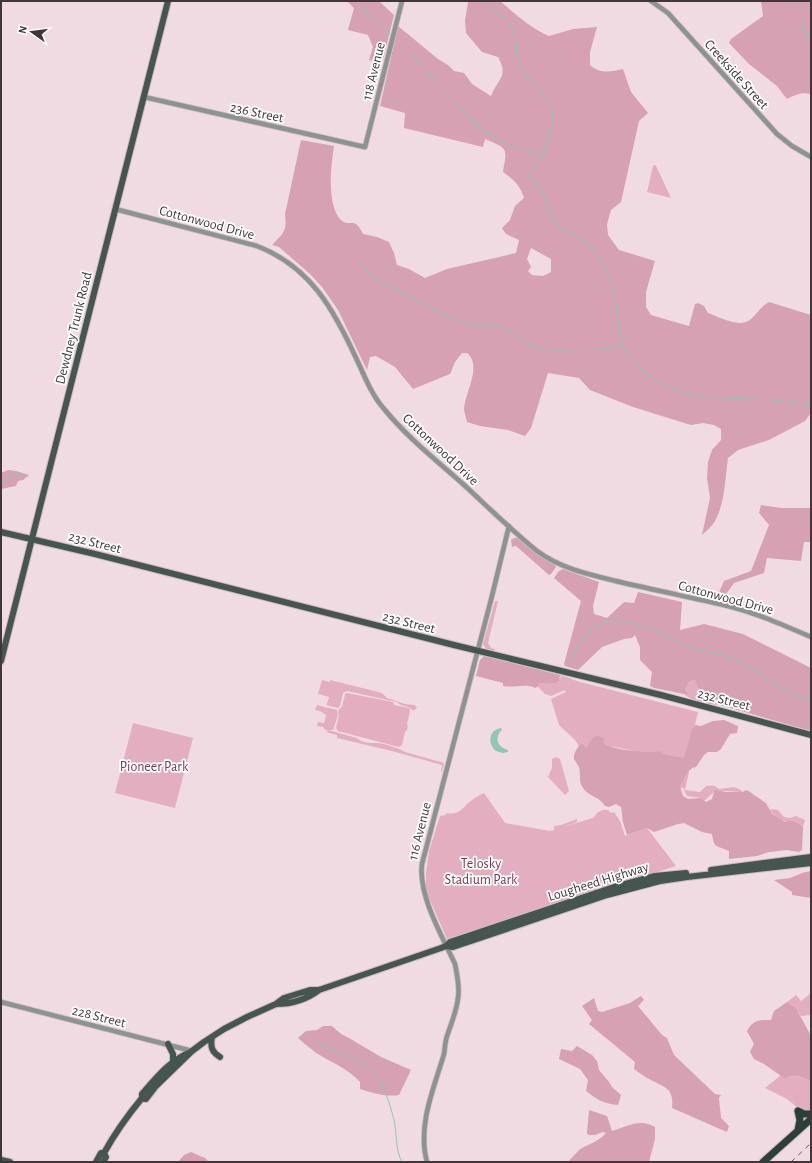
<svg xmlns="http://www.w3.org/2000/svg" width="812" height="1163" font-family="'Alegreya Sans',sans-serif">
  <style>
    .green { fill: #e2aec0 }
    .forest { fill: #d5a1b3; fill-rule: evenodd }
    .water { fill: #8fc8b4 }
    .lines { fill: none; stroke-linecap: round; stroke-linejoin: round }
    .stream { stroke: #8fc8b4; stroke-width: 1 }
    .minor-casing { stroke: #cebac0; stroke-width: 6 }
    .major-casing { stroke: #cebac0; stroke-width: 8 }
    .highway-casing { stroke: #cebac0; stroke-width: 9 }
    .minor { stroke: #8b9491; stroke-width: 4.5 }
    .major { stroke: #45554f; stroke-width: 6 }
    .highway { stroke: #2c3f38; stroke-width: 7 }
    .rail { stroke: #62565a; stroke-width: 1; stroke-dasharray: 5 5; stroke-linecap: butt }
    .labels { text-anchor: middle; stroke-width: 3.5; stroke-linejoin: round; paint-order: stroke }
    .street-label { font-size: 14px; fill: #40373a; stroke: #fff }
    .park-label { font-size: 14px; fill: #783752; stroke: #fff }
  </style>
  <rect width="100%" height="100%" fill="#f1dbe2"/>
  <!-- green -->
  <path class="green" d="M655,165L656,166L671,198L647,192L653,166Z
    M495,601H498L488,643L491,648L495,649L494,651L486,649L483,644Z
    M560,675L580,682L698,712L686,762L610,746L604,743V738L597,735C592,739 590,744 586,748L582,743L579,746L575,740L559,725L551,699L566,692L565,690L551,696L545,694L537,686L540,683H555L561,677Z
    M322,680L330,682V680L382,693L387,698L405,704L414,705L417,707L415,710H412C408,705 401,707 397,702L347,691L343,693L340,706L338,708L326,705L327,704L329,697L318,694Z
    M695,680L704,693L720,705C707,705 694,701 683,694L689,695L685,689L689,682Z
    M347,693L393,702L394,705L409,708L410,711L407,724L408,726L407,730L405,732L402,745L399,747L338,731L336,728L339,715L338,713L339,709L342,707L345,694Z
    M317,705L337,710L338,715L333,730H325L323,727L317,726L318,722L324,723L326,715L320,711L315,710Z
    M133,723L193,738L175,808L115,793Z
    M328,730L357,738C362,743 369,743 375,743C381,742 402,749 405,752L444,763L442,772L441,771L442,765L392,751L337,738V735L326,732Z
    M556,757L560,759L569,791L565,795L548,777L552,768V759Z
    M688,771L689,772L685,790L700,792L706,786C711,785 715,785 719,789L734,787L741,790L742,792C734,792 721,790 714,791L713,793L704,801L701,798L687,796L683,787L681,789L680,787Z
    M484,793L505,823L550,831L554,830V826L561,825L577,819V822L563,827L593,818L598,812L603,810H608L611,813L614,812L620,821L625,836L647,828L676,866L447,939L426,891V873L429,851L440,816L445,815L447,813C459,816 464,806 472,800C476,797 480,795 484,793Z
    M773,809L778,810L784,817L790,818L796,816L805,820L803,827C797,822 793,819 786,822C779,819 773,816 770,810Z
    M811,993V1015L801,1016L796,1008L787,1002L796,995L801,1001Z
    M794,1075L811,1081V1110L804,1111L798,1108L787,1099L765,1088L780,1076Z"/>
  <!-- forest -->
  <path class="forest" d="M347,1H379L394,15L383,60L380,62L369,60L373,47L368,35L348,30L354,8Z
    M467,1H500C515,14 531,28 549,36L573,29L597,27L590,52V65C600,74 610,72 623,69L631,92L648,113L639,121L621,202L611,210L607,224L608,235L619,250L655,261L646,292V307L651,315L689,326L695,304L698,303L704,306L708,313C720,317 740,329 751,319C758,313 760,307 769,302L811,315V413L805,421L769,440L738,450L728,458C725,478 725,507 713,524C710,528 705,532 702,535L710,498L707,478L708,462L712,450L721,440V429L714,425L703,423L691,425L633,407L590,390L579,378L548,373L531,428L525,436L508,430L480,426L467,422C466,418 465,414 464,410C464,394 483,366 467,353H462L455,362L450,374L413,389L395,367L376,356L370,357L367,370L338,310L322,287L310,274L279,247L272,245C284,233 287,231 285,214L301,140L334,146C331,165 326,207 342,221C350,227 355,216 363,234L377,237L389,242L394,253L397,265L409,269L425,278L447,269L516,253L519,240L506,234L502,228L510,220L515,206L524,198C520,185 514,180 503,172C507,148 509,149 485,139L483,147L404,128L405,113L380,106L398,26L438,59L448,65L454,71L464,73L472,84L491,96C498,78 509,77 498,57L482,52L466,33L465,20L468,3ZM531,248L551,259V272L543,276L532,275L528,271L531,267L527,259Z
    M761,1H811V94C801,92 795,95 787,99L777,86L749,64L729,43L731,39L763,16Z
    M8,470L16,471L29,475L23,480L18,481L16,486L1,489V473Z
    M761,505L782,508H811V542H804L801,561L767,558L764,573L734,583L721,601L716,599L724,581L751,571L769,525L759,513Z
    M514,538H518L555,565L556,567L551,574L549,575L516,546L512,547L511,540Z
    M563,569L599,582L593,606L594,614L607,618L624,602L634,603L638,592L682,602L680,630L704,624L743,634L811,668V731L720,705L698,687L695,680L689,682L685,689L689,695L654,688L650,686L652,672L640,660V647L635,635L632,638L624,639L602,647L578,670L565,666L564,664L581,601L554,578L559,571Z
    M484,656L560,675L559,681L555,683H540L536,688C525,683 515,688 503,686V683L476,676L480,660Z
    M724,720L738,726L737,733L730,734L721,749L717,752H708L704,755L696,767C687,768 685,779 680,787L683,796L688,799L701,798L706,802L712,799L714,791L716,790L726,792H742L747,790L766,803L772,814L785,822C793,819 797,822 803,827L802,850L799,852L787,850L769,852L757,856L729,859V851C717,845 714,849 712,834L702,832L684,823L678,824L654,832L647,828L627,835L623,822L621,807L616,804L609,807L605,806C599,796 589,797 583,788C578,781 581,774 579,767C578,764 575,762 574,759C573,754 578,746 582,743L586,748L592,739L597,735L604,738V743C606,744 608,746 610,746C617,750 653,754 660,751L662,754L684,758L692,730L695,725L701,726L713,721Z
    M811,871V898L792,895V892L774,880L790,878L802,873Z
    M641,996L644,1000L638,1006L662,1035L667,1038L674,1055L715,1094L721,1095L719,1098L721,1118L729,1126L727,1132L672,1108C674,1090 667,1088 653,1081C646,1078 640,1073 634,1069L635,1062L589,1024L592,1020L582,1006L594,998L598,1011L602,1012L630,1003Z
    M787,1002L796,1008L811,1036V1081C802,1078 794,1072 785,1078L781,1076L764,1064L754,1059L750,1052L754,1044L747,1031C753,1020 759,1020 771,1020L774,1011Z
    M323,1026H332L341,1034L349,1038L381,1057L411,1070L399,1095C385,1097 373,1093 360,1089V1082C349,1070 337,1065 323,1057C314,1052 306,1045 298,1038L306,1031L317,1030Z
    M577,1046L592,1055L597,1061L599,1070L609,1082L612,1087L621,1095L618,1105C604,1104 596,1099 586,1091L588,1080L580,1069L559,1059L561,1049L572,1051Z
    M589,1110L607,1116L612,1131C628,1126 640,1118 655,1127V1139L649,1162H568C572,1158 577,1151 582,1148C591,1143 599,1141 606,1133L603,1132L595,1135H588L587,1133Z
    M191,1152L205,1158L209,1162H178L184,1155Z"/>
  <!-- water -->
  <path class="water" d="M501,728L502,730C494,737 497,747 508,750V752L503,753L496,751C487,743 489,730 501,728Z"/>
  <g class="lines">
    <!-- stream -->
    <path class="stream" d="M354,1L390,34
      M488,1L502,16L515,32L517,54L524,74L539,88L551,104L553,115L551,128L544,154L529,174L543,193L553,219L559,227L588,243L601,259L609,277L615,296L619,330L623,345L631,358L645,373L664,385L688,394L702,397L774,400L811,405
      M801,1L802,29L811,43
      M396,39L410,53L436,83L480,128C500,143 519,149 544,154
      M361,263L370,275L446,316L471,325H494L506,329L524,342L535,347L548,350H560L606,349L622,345
      M1,483L13,475H22L28,476
      M572,660C578,641 593,621 616,621C625,620 649,628 657,631C668,636 677,642 687,646C704,653 724,653 740,662C764,675 784,693 811,701
      M314,1041C321,1045 328,1049 336,1052C344,1055 353,1058 361,1062C381,1073 389,1100 394,1120C397,1133 395,1150 402,1162"/>
    <defs>
      <path id="minor" d="M651,1L668,13L777,134L792,146L811,157
        M144,97L365,147L402,1
        M115,209L257,246C311,267 334,310 357,360C365,377 372,396 385,410C407,437 436,460 463,484C487,506 511,530 537,551C561,569 591,575 620,582C654,590 689,597 724,605C754,612 783,625 811,637
        M1,1002L192,1051
        M427,1162C417,1126 434,1088 444,1054C445,1048 445,1042 447,1036C451,1024 457,1010 458,998C460,986 457,975 455,964C442,936 418,895 422,864L492,596L509,526"/>
      <path id="major" d="M1,532L95,554L454,645L661,695L811,735
        M1,661L168,1
        M711,870L811,857
        M446,946L450,942L614,887L655,876L686,873
        M276,1004C291,1004 307,999 319,990
        M212,1037C210,1047 212,1052 220,1057
        M168,1044L173,1054V1062
        M142,1098L146,1099L156,1086L192,1051L204,1042L224,1029L247,1017L276,1004L284,998L310,990H319L441,948L446,946L453,947L607,895L660,881L687,877L811,863
        M1,1160L10,1162
        M96,1162L101,1153H104
        M103,1162L106,1157L104,1153C115,1133 128,1115 142,1098V1094C156,1078 171,1059 191,1052"/>
      <path id="highway" d="M798,1111L800,1120L798,1130
        M798,1111L804,1114H811
        M763,1162L811,1119"/>
    </defs>
    <!-- minor casing -->
    <use href="#minor" class="minor-casing"/>
    <!-- major casing -->
    <use href="#major" class="major-casing"/>
    <!-- highway casing -->
    <use href="#highway" class="highway-casing"/>
    <!-- minor -->
    <use href="#minor" class="minor"/>
    <!-- major -->
    <use href="#major" class="major"/>
    <!-- highway -->
    <use href="#highway" class="highway"/>
    <!-- rail -->
    <path class="rail" d="M791,1162L811,1143"/>
  </g>
  <g class="labels">
    <!-- street labels -->
    <g class="street-label">
      <text transform="translate(373 71) rotate(-76)" y="5">118 Avenue</text>
      <text transform="translate(737 74) rotate(48)" y="5">Creekside Street</text>
      <text transform="translate(257 112) rotate(12)" y="5">236 Street</text>
      <text transform="translate(207 222) rotate(15)" y="5">Cottonwood Drive</text>
      <text transform="translate(73 328) rotate(-76)" y="5">Dewdney Trunk Road</text>
      <text transform="translate(441 449) rotate(43)" y="5">Cottonwood Drive</text>
      <text transform="translate(95 542) rotate(14)" y="5">232 Street</text>
      <text transform="translate(726 597) rotate(15)" y="5">Cottonwood Drive</text>
      <text transform="translate(409 622) rotate(14)" y="5">232 Street</text>
      <text transform="translate(724 699) rotate(14)" y="5">232 Street</text>
      <text transform="translate(419 831) rotate(-76)" y="5">116 Avenue</text>
      <text transform="translate(598 881) rotate(-17)" y="5">Lougheed Highway</text>
      <text transform="translate(99 1016) rotate(14)" y="5">228 Street</text>
    </g>
    <!-- park labels -->
    <g class="park-label">
      <text x="154" y="771">Pioneer Park</text>
      <text x="481" y="868">Telosky<tspan x="481" dy="16">Stadium Park</tspan></text>
    </g>
  </g>
  <!-- border -->
  <rect width="812" height="1163" fill="none" stroke="#40373a" stroke-width="4"/>
  <!-- north arrow -->
  <g transform="translate(32 32) rotate(284)" stroke="#ffffff" stroke-width="3" paint-order="stroke">
  <path d="M0-3L7 15L0 10L-7 15Z" fill="#40373a"/>
  <text y="-6" font-size="11" font-weight="bold" text-anchor="middle" fill="#40373a">N</text>
  </g>
</svg>
